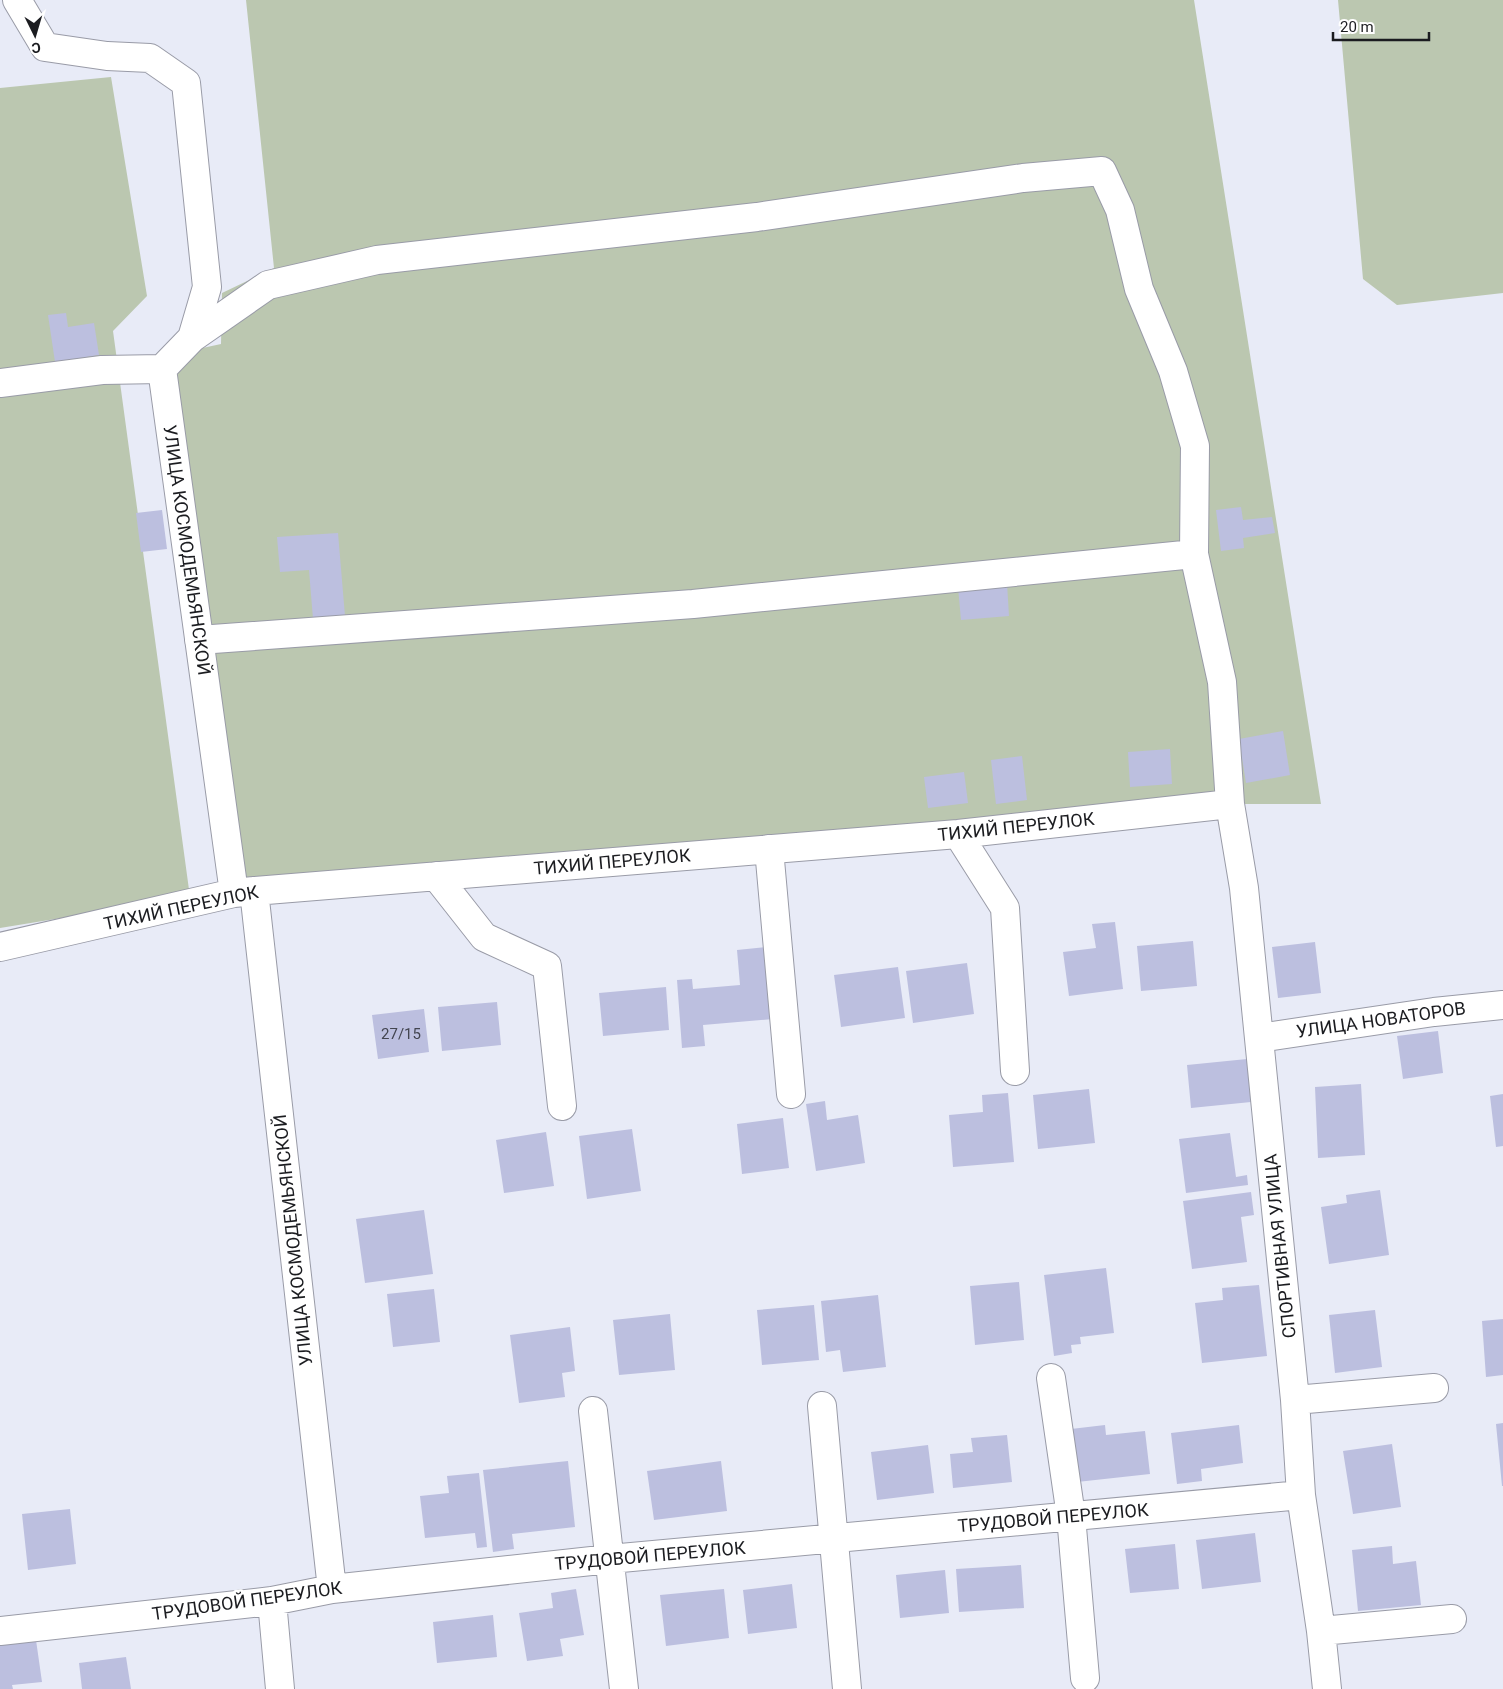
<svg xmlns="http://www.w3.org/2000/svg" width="1503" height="1689" font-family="Roboto,sans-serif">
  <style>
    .green { fill: #bbc7b0 }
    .building { fill: #bcbfdf }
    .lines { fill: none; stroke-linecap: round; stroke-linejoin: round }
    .minor-casing { stroke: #999ba7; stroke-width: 30 }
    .minor { stroke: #fff; stroke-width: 28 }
    .labels { text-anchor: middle; stroke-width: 5; stroke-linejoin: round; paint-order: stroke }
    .number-label { font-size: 15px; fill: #434550 }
    .street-label { font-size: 18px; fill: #1b1c20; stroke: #fff }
  </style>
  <rect width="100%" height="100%" fill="#e8ebf7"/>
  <!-- green -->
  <path class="green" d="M246,0H1194L1321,804H1230L234,893L161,357L221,344L222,293L274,268Z
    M1338,0H1503V293L1397,305L1363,279Z
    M111,77L147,296L113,331L190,897L0,928V88Z"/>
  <!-- building -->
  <path class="building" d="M66,313L68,327L94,323L99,355L55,362L48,315Z
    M1241,507L1243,520L1272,517L1275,533L1243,538L1244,548L1221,551L1216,510Z
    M162,510L167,549L141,552L136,513Z
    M338,533L345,616L313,619L309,570L280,572L277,537Z
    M1007,583L1009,616L961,620L958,587Z
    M1283,731L1290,775L1246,783L1239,739Z
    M1170,749L1172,784L1130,787L1128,752Z
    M1022,756L1027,800L996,804L991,760Z
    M964,772L968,803L928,808L924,777Z
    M1115,922L1123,989L1069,996L1063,952L1096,948L1092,924Z
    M1193,941L1197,986L1141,991L1137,946Z
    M1315,942L1321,993L1278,998L1272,947Z
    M767,947L773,1019L703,1025L705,1046L682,1048L677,980L692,979L693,989L740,985L737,950Z
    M967,963L974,1014L913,1023L906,971Z
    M898,967L905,1018L841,1027L834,975Z
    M666,987L669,1030L603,1036L599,993Z
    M497,1002L501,1045L442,1051L438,1007Z
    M424,1009L429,1052L378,1059L372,1015Z
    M1438,1031L1443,1073L1403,1079L1397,1036Z
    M1247,1059L1251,1102L1191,1108L1187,1065Z
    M1361,1084L1365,1155L1318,1158L1315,1087Z
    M1089,1089L1095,1143L1038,1149L1033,1095Z
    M1008,1093L1014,1162L953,1167L949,1115L983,1112L982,1095Z
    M1503,1094V1146L1496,1147L1490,1096Z
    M825,1101L827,1120L858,1115L865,1163L816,1171L806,1104Z
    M783,1118L789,1168L742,1174L737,1124Z
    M632,1129L641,1191L587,1199L579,1136Z
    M546,1132L554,1186L504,1193L496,1140Z
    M1230,1133L1236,1177L1247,1175L1248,1185L1186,1193L1179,1139Z
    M1380,1190L1389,1255L1329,1264L1321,1207L1347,1203L1346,1195Z
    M1251,1192L1254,1215L1241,1217L1247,1262L1192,1269L1183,1201Z
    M424,1210L433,1274L365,1283L356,1219Z
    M1106,1268L1114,1333L1080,1337L1081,1344L1071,1345L1072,1353L1054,1356L1044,1275Z
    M1019,1282L1024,1340L975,1345L970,1286Z
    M1259,1285L1267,1356L1202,1363L1195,1303L1223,1300L1222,1288Z
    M434,1289L440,1342L393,1347L387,1294Z
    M878,1295L886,1367L843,1372L840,1350L826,1352L821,1301Z
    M814,1305L819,1360L762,1365L757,1310Z
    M1375,1310L1382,1367L1335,1373L1329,1315Z
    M670,1314L675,1370L619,1375L613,1320Z
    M1503,1319V1375L1486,1377L1482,1321Z
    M570,1327L575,1371L562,1373L565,1397L519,1403L510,1335Z
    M1503,1423V1486H1502L1496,1424Z
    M1105,1425L1106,1435L1145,1431L1150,1474L1077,1482L1071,1429Z
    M1239,1425L1243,1463L1201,1469L1202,1481L1177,1484L1171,1433Z
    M1007,1435L1012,1482L953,1488L950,1454L973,1452L971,1438Z
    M1392,1444L1401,1507L1353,1514L1343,1451Z
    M928,1445L934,1493L877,1500L871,1452Z
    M568,1461L575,1527L512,1534L514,1549L493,1552L483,1470Z
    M721,1461L727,1511L654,1520L647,1471Z
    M479,1473L487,1547L477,1548L475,1533L425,1538L420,1496L449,1493L447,1476Z
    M70,1509L76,1564L28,1570L22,1514Z
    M1255,1533L1261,1582L1202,1589L1196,1540Z
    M1175,1544L1179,1589L1130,1593L1125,1549Z
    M1392,1546L1393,1564L1416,1561L1421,1605L1358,1611L1352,1550Z
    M1021,1565L1024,1608L959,1612L956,1569Z
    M945,1570L949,1613L900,1618L896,1575Z
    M792,1584L797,1628L748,1634L743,1590Z
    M576,1589L584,1635L560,1639L563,1656L527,1661L519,1613L553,1608L551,1593Z
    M724,1589L729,1638L666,1646L660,1595Z
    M493,1615L497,1657L437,1663L433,1622Z
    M36,1640L42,1682L12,1685L13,1689H0V1644Z
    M126,1657L131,1689H82L79,1663Z"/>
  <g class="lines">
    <defs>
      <path id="minor" d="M17,0L45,47L107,56L150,58L186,83L207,287L192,338
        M162,369L192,338L268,285L377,260L757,217L1023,178L1102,171L1120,210L1139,289L1173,371L1195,446L1194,554L1222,682L1230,804L1244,888L1295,1400L1301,1495L1321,1631L1327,1689
        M0,383L102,370L162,369L234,893
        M199,640L693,604L1194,554
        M958,834L1005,908L1015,1071
        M769,849L791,1094
        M436,876L484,937L547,966L562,1106
        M254,891L332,1589
        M0,947L234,893L254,891L958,834L1230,804
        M1259,1038L1434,1012L1503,1005
        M1051,1378L1071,1516L1085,1678
        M1295,1400L1434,1388
        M822,1406L847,1689
        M593,1411L624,1689
        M272,1601L280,1689
        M0,1631L272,1601L332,1589L610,1559L1301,1495
        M1321,1631L1452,1619"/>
    </defs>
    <!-- minor casing -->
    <use href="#minor" class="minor-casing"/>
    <!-- minor -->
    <use href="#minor" class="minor"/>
  </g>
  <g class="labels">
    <!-- number labels -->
    <g class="number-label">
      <text x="401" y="1039">27/15</text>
    </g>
    <!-- street labels -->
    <g class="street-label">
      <text transform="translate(187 550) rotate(82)" y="6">УЛИЦА КОСМОДЕМЬЯНСКОЙ</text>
      <text transform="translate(1016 827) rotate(-6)" y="6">ТИХИЙ ПЕРЕУЛОК</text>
      <text transform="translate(612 862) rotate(-5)" y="6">ТИХИЙ ПЕРЕУЛОК</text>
      <text transform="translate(181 908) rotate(-12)" y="6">ТИХИЙ ПЕРЕУЛОК</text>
      <text transform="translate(1381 1020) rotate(-8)" y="6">УЛИЦА НОВАТОРОВ</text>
      <text transform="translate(293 1240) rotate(-96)" y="6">УЛИЦА КОСМОДЕМЬЯНСКОЙ</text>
      <text transform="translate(1280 1246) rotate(-96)" y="6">СПОРТИВНАЯ УЛИЦА</text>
      <text transform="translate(1053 1518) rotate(-5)" y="6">ТРУДОВОЙ ПЕРЕУЛОК</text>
      <text transform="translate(650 1556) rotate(-5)" y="6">ТРУДОВОЙ ПЕРЕУЛОК</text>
      <text transform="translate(247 1601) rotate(-8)" y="6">ТРУДОВОЙ ПЕРЕУЛОК</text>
    </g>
  </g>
  <!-- north arrow -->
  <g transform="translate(35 35) rotate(175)" stroke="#ffffff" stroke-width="4" paint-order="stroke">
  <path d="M0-4L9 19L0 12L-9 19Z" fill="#1b1c20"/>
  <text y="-8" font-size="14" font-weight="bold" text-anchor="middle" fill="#1b1c20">С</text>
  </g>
  <!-- scale -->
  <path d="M1333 32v8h96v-8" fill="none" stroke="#1b1c20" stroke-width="2.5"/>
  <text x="1340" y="32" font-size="15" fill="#1b1c20" stroke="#ffffff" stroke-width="4" paint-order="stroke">20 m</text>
</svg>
